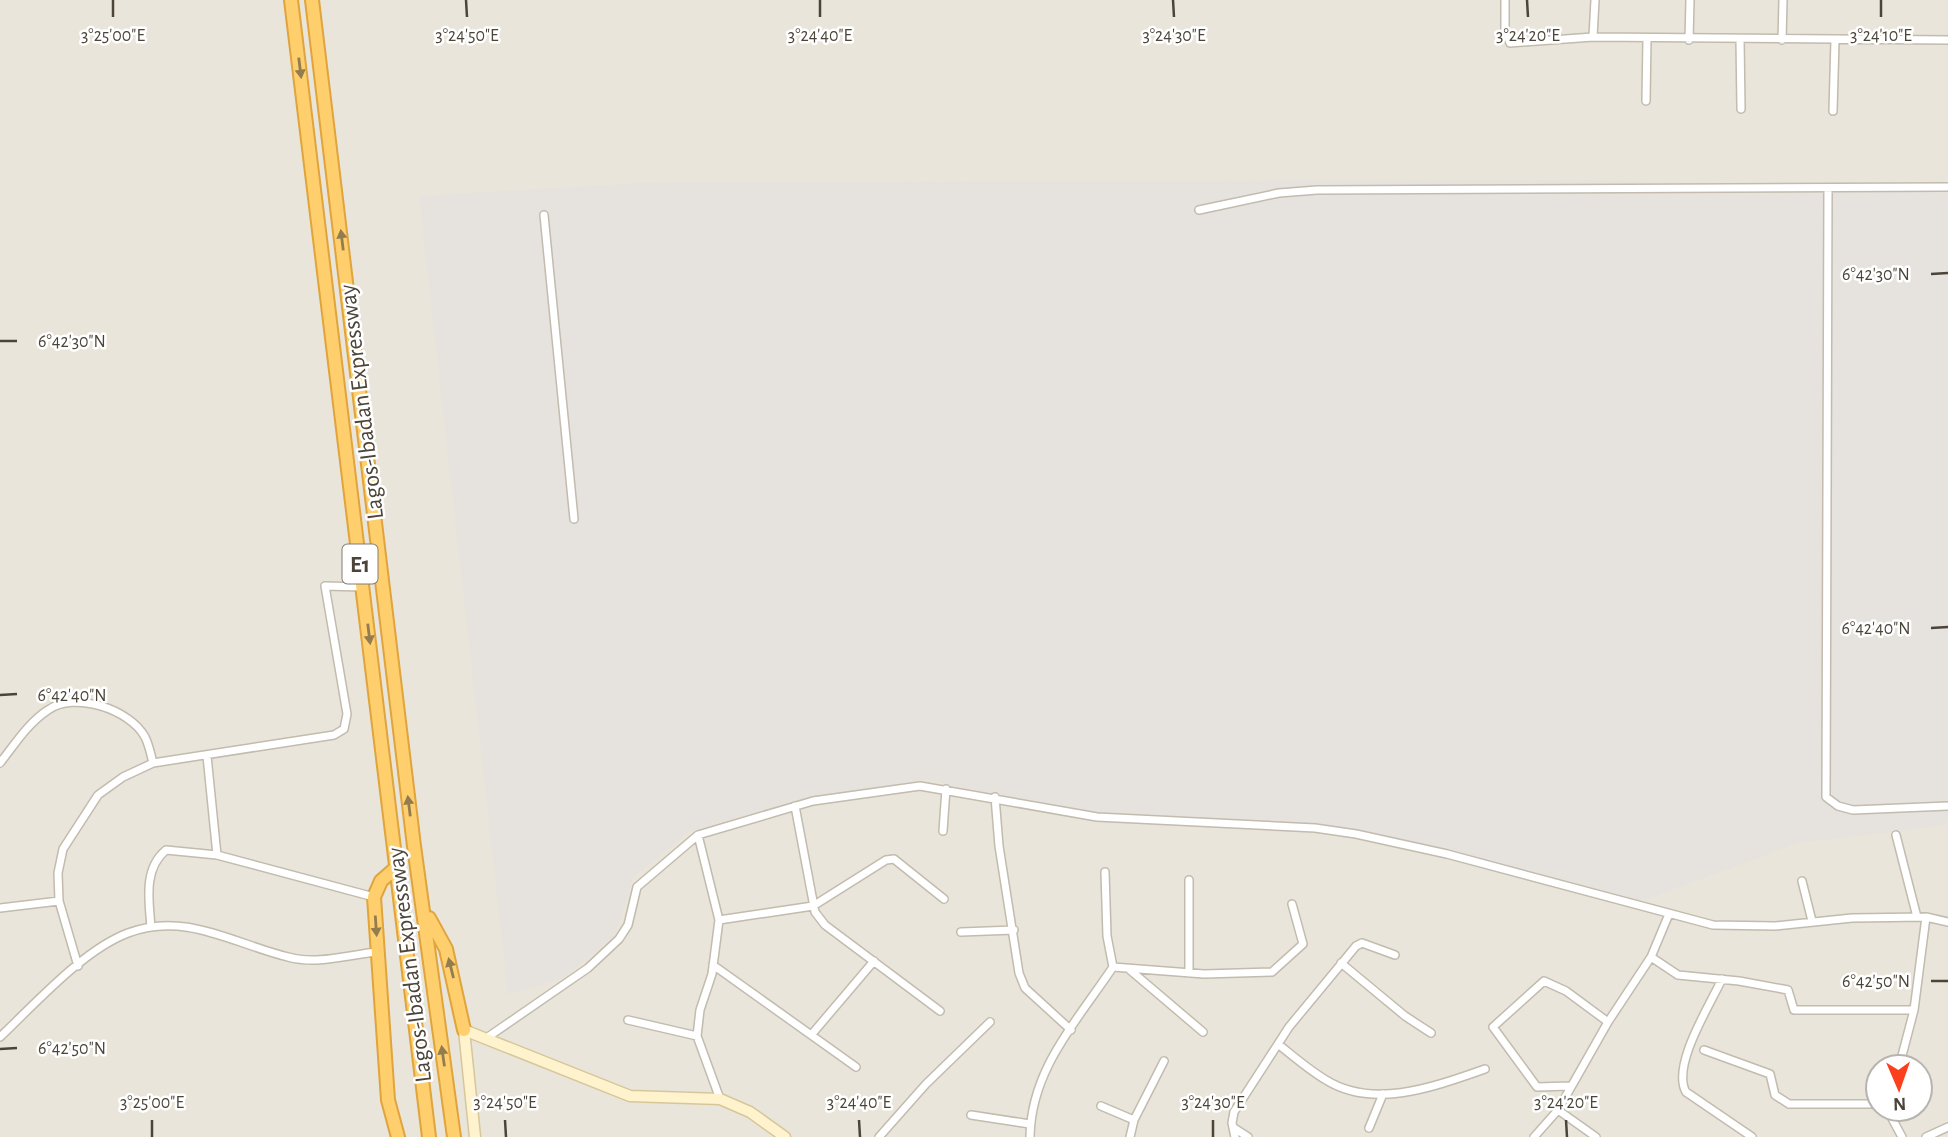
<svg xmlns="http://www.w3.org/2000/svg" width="1948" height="1137" font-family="'Alegreya Sans',sans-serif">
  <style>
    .residential { fill: #eae5da; fill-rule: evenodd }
    .industrial { fill: #e6e2dd }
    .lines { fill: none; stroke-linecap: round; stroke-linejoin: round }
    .street-casing { stroke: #c2bbae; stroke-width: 10 }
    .secondary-casing { stroke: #d6c79b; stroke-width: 13 }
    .highway-casing { stroke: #e0a43c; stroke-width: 16 }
    .street { stroke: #fff; stroke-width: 7 }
    .secondary { stroke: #fff3cd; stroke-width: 10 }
    .highway { stroke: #ffcf6e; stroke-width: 12 }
    .oneway { fill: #937c4e }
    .ticks { fill: none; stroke: #4b4439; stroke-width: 2.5 }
    .labels { text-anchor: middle; stroke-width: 5; stroke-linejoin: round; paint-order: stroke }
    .shield { fill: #fff; stroke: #817c74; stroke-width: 2 }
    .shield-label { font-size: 23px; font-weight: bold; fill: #4b4439 }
    .street-label { font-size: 24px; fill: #4b4439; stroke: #fff }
    .ticks-label { font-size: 18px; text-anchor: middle; fill: #4b4439; stroke: #fff; stroke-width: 5; stroke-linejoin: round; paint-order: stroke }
  </style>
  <rect width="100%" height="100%" fill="#f6f3ec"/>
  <!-- residential -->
  <path class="residential" d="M0,0H1948V1137H0ZM1878,1067H1920V1109H1878Z"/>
  <!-- industrial -->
  <path class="industrial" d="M1595,180L1948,193V825L1798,843L1642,901L1523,869L1340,828L1099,815L1061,810L926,779L791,802L691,831L633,877L615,935L563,978L508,994L419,196L661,182Z"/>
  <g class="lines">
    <defs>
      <path id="street" d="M1505,0V30L1510,43L1593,37L1948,40
        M1593,37L1595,0
        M1740,39L1741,109
        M1689,40L1690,0
        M1782,40L1783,0
        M1646,101L1647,38
        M1833,111L1835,40
        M1828,188L1826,797L1838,806L1853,810L1948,806
        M1199,210L1279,193L1317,190L1948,187
        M544,215L574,519
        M207,756L217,855
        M0,763C15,744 28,723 48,710C74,691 130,709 145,737C149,745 151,755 153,763
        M995,797L999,846L1019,973L1025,988L1071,1030
        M795,806L815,912L825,925L940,1011
        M943,831L946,789
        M698,835L719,920L712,974L700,1010L697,1036L720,1099
        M1896,835L1917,917
        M1189,880V973
        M1802,881L1812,921
        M0,908L59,901
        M719,920L813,906L886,860L894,859L944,899
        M151,927C149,901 143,869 166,850L217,855L374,897
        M961,932L1014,930
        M1651,957L1678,975L1739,981L1788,990L1794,1010H1914
        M1341,963L1405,1016L1431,1033
        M713,965L856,1067
        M78,966L59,901L58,873L63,849L98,795L123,777L153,763L334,735L344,729L347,714L325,586L363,587
        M1113,967L1204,974L1272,972L1303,944L1292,904
        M1130,970L1203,1032
        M1722,979C1710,1005 1671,1066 1686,1092L1752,1137
        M628,1020L697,1036
        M812,1034L874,961
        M0,1037C35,1004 83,950 128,933C185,911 234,944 288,957C318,965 347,955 377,952
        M488,1037L588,968L619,939L628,925L637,887L698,835L813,801L920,786L1097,817L1315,828L1356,834L1447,854L1713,925L1775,926L1852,918L1926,917L1948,922
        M1278,1044C1293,1056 1309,1070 1326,1080C1374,1110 1436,1086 1485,1069
        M1704,1050L1770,1074L1775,1095L1789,1104H1875L1878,1101
        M1899,1067L1914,1010L1926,917
        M1570,1086L1537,1087L1493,1027L1544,981L1566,991L1608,1022
        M1101,1106L1134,1120
        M1887,1109L1902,1137
        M1558,1110L1596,1137
        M971,1115L1030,1124
        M1234,1128L1248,1137
        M1369,1128L1383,1094
        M879,1137L926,1084L990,1022
        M1030,1137C1031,1069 1077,1021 1113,967L1107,936L1105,872
        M1130,1137L1134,1120L1164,1061
        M1235,1137L1232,1123L1234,1112L1289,1027L1356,946L1362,943L1395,955
        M1534,1137L1558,1110L1608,1022L1651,957L1669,914
        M1926,1137L1948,1127"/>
      <path id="secondary" d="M475,1137L464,1030L630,1096L720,1099L750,1112L785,1137"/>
      <path id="highway" d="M291,0L429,1137
        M312,0L414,846L454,1137
        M397,867L381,881L374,897L388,1100L398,1137
        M429,918L446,949L464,1030"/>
    </defs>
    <!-- street casing -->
    <use href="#street" class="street-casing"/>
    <!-- secondary casing -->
    <use href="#secondary" class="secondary-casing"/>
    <!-- highway casing -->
    <use href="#highway" class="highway-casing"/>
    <!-- street -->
    <use href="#street" class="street"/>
    <!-- secondary -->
    <use href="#secondary" class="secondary"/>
    <!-- highway -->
    <use href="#highway" class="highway"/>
  </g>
  <!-- one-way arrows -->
  <defs><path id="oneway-solid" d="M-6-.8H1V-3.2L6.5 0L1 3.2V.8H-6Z" transform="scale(1.75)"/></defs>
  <g class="oneway">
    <use href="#oneway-solid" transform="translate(300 68) rotate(83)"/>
    <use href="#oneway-solid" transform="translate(342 240) rotate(-97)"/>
    <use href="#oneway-solid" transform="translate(369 634) rotate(83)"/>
    <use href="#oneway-solid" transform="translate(409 806) rotate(-97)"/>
    <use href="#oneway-solid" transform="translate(376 926) rotate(86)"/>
    <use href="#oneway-solid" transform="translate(451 968) rotate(-104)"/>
    <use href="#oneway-solid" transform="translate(443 1056) rotate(-98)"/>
  </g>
  <!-- ticks -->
  <path class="ticks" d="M113,0V17M466,0L467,17M820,0V17M1173,0L1174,17M1527,0L1528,17M1881,0V17M1931,274L1948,273M0,341H17M1931,628L1948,627M0,695L17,694M1931,981H1948M0,1049L17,1048M152,1120V1137M505,1120L506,1137M859,1120L860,1137M1213,1120V1137M1566,1120L1567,1137"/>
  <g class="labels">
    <!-- shield labels -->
    <rect class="shield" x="342.5" y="544.5" width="35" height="39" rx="5"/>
    <g class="shield-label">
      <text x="360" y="572">E1</text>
    </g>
    <!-- street labels -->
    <g class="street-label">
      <text transform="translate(361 402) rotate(-97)" y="8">Lagos-Ibadan Expressway</text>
      <text transform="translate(409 965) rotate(-97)" y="8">Lagos-Ibadan Expressway</text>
    </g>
  </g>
  <g class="ticks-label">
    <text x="113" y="41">3°25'00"E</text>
    <text x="467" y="41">3°24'50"E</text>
    <text x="820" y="41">3°24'40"E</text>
    <text x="1174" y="41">3°24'30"E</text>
    <text x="1528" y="41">3°24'20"E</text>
    <text x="1881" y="41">3°24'10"E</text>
    <text x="1876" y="280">6°42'30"N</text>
    <text x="72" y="347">6°42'30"N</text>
    <text x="1876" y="634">6°42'40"N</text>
    <text x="72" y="701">6°42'40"N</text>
    <text x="1876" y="987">6°42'50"N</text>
    <text x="72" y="1054">6°42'50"N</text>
    <text x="152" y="1108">3°25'00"E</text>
    <text x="505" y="1108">3°24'50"E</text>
    <text x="859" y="1108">3°24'40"E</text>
    <text x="1213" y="1108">3°24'30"E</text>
    <text x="1566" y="1108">3°24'20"E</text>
  </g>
  <!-- north arrow -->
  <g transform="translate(1899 1088) rotate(178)"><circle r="33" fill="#ffffff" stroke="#b7b4b0" stroke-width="2"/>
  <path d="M0-5L12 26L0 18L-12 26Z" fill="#fc3f1d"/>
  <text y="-10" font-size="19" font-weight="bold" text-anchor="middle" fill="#4b4439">N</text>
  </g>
</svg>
